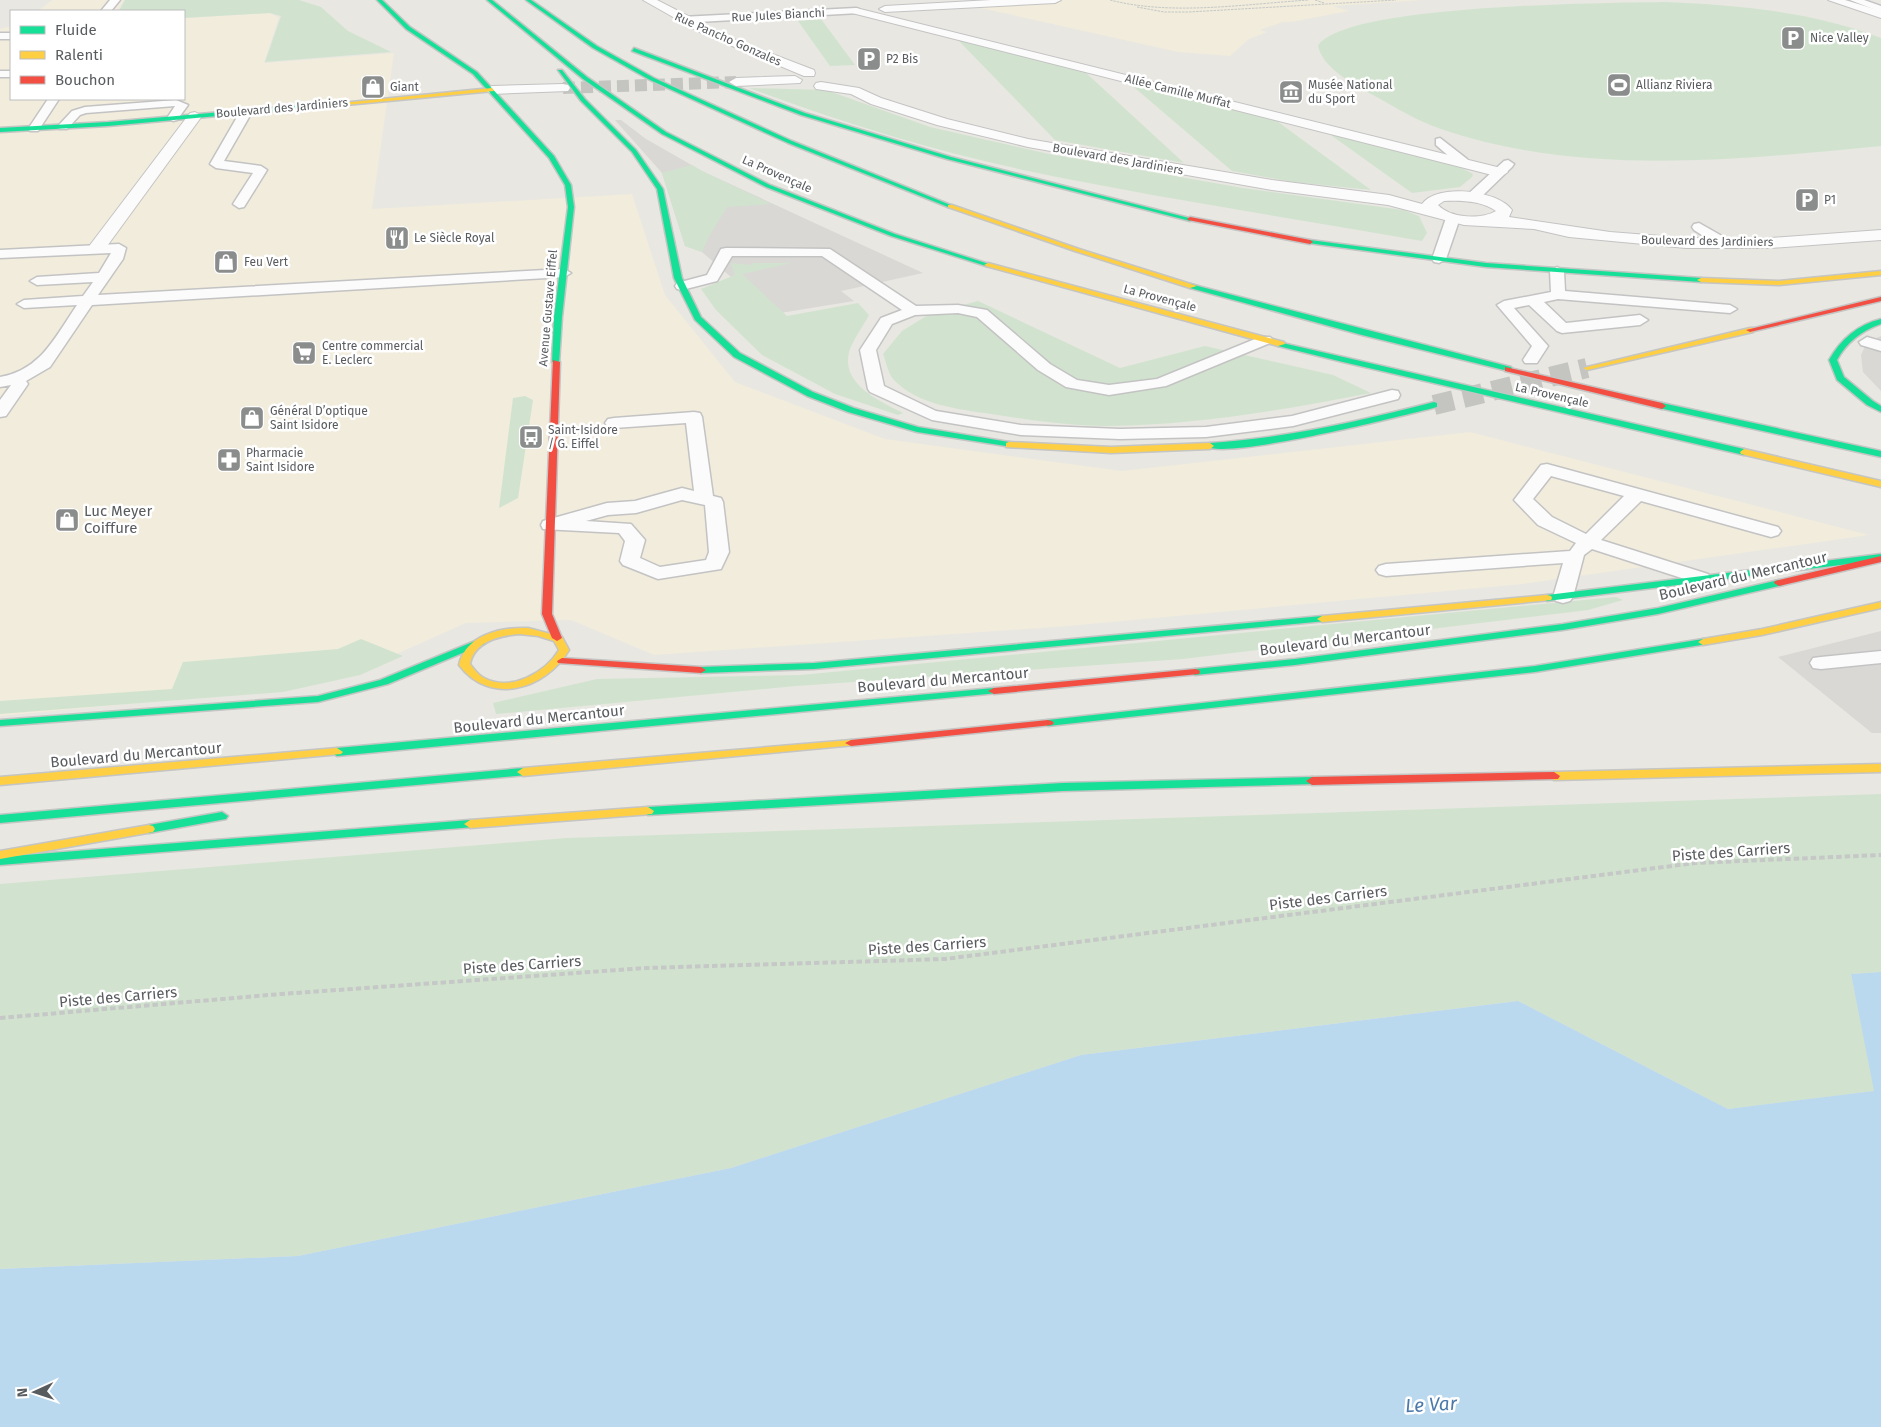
<svg xmlns="http://www.w3.org/2000/svg" width="1881" height="1427" font-family="'Fira Sans',sans-serif">
  <style>
    .commercial { fill: #f1ecdc }
    .industrial { fill: #d9d8d4 }
    .green { fill: #d1e3cf }
    .water { fill: #bad8ee }
    .lines { fill: none; stroke-linecap: round; stroke-linejoin: round }
    .street-tunnel { stroke: #c4c4c1; stroke-width: 12; stroke-dasharray: 12 6; stroke-linecap: butt }
    .highway-tunnel { stroke: #c4c4c1; stroke-width: 20; stroke-dasharray: 20 10; stroke-linecap: butt }
    .lane-casing { stroke: #c4c3c3; stroke-width: 3 }
    .street-casing { stroke: #c4c3c3; stroke-width: 2 }
    .fast-casing { stroke: #c4c5c4; stroke-width: 3 }
    .slow-casing { stroke: #c4c5c4; stroke-width: 3 }
    .jam-casing { stroke: #c4c5c4; stroke-width: 3 }
    .path-far1 { stroke: #c5c8c6; stroke-width: 1; stroke-dasharray: 2.5 1; stroke-linecap: butt }
    .path { stroke: #c5c8c6; stroke-width: 4; stroke-dasharray: 5.5 3; stroke-linecap: butt }
    .lane { fill: #fcfbfb; fill-rule: evenodd }
    .street { fill: #fcfbfb; fill-rule: evenodd }
    .fast { fill: #16e098; fill-rule: evenodd }
    .slow { fill: #ffcf43; fill-rule: evenodd }
    .jam { fill: #f24e42; fill-rule: evenodd }
    .labels { text-anchor: middle; stroke-width: 5; stroke-linejoin: round; paint-order: stroke }
    .far-street-label { font-size: 12px; fill: #595c5f; stroke: #fff }
    .far-poi-label { font-size: 12px; fill: #595c5f; stroke: #fff; text-anchor: start }
    .poi-label { font-size: 15px; fill: #595c5f; stroke: #fff; text-anchor: start }
    .street-label { font-size: 15px; fill: #595c5f; stroke: #fff }
    .near-water-label { font-size: 19px; font-style: italic; fill: #4b79aa; stroke: #fff }
  </style>
  <rect width="100%" height="100%" fill="#e8e7e2"/>
  <!-- commercial -->
  <path class="commercial" d="M52,0H124L117,11H38Z
    M1055,0H1423L1333,6L1349,11L1291,22H1283L1260,30L1267,32L1249,39L1230,56L1178,52L967,5Z
    M269,13L279,17L264,63L394,53L372,209L632,194L665,295L735,382L885,439L1122,471L1470,432L1869,535L1523,584L1068,626L654,655L571,620L466,623L345,677L214,696L0,716V29L11,26V99H184V18Z"/>
  <!-- industrial -->
  <path class="industrial" d="M615,120H621L646,139L702,171L923,273L841,291L854,301L774,314L702,252L685,246L662,173Z
    M1881,336V391L1863,372L1861,355L1867,342Z
    M1881,631V733H1872L1778,657Z"/>
  <!-- green -->
  <path class="green" d="M125,0H299L321,7L348,31L391,52L265,62L281,16L270,13L184,18V11H119Z
    M1666,2C1739,5 1813,12 1881,38V146C1735,160 1582,177 1441,129C1417,121 1395,107 1373,95C1354,84 1323,69 1318,46C1343,4 1610,3 1666,2Z
    M821,19L855,65L830,66L798,21Z
    M958,40L1084,71L1184,163L1055,140Z
    M1128,82L1274,119L1371,190L1293,182L1232,171Z
    M749,88L826,90L930,127L1049,154L1243,188L1403,210L1419,216L1427,233L1422,241C1291,218 1158,198 1028,171C933,151 840,122 749,88Z
    M1328,133L1452,163L1473,174L1472,177L1460,187L1412,193Z
    M692,165L702,171L771,204L727,207L709,236L702,252L685,246L662,173Z
    M731,263L751,265L753,263H792L742,274L787,316L858,303L869,315C863,327 853,339 849,352C841,385 880,401 903,413L898,415L835,394L762,355L716,310L701,289L735,275Z
    M978,301L1120,368L1205,346L1333,375L1371,393C1284,410 1196,425 1108,426C1069,426 1029,420 991,414C958,409 917,405 893,379C888,373 886,361 883,354L902,331L928,315Z
    M525,396L533,400L518,498L499,508L513,398Z
    M1616,597L1623,600L1588,610L1183,659L796,686L496,714L493,703L597,679L801,675Z
    M361,639L403,656L360,675L283,692L0,714V701L172,689L183,662L338,649Z
    M1881,794V972L1851,974L1875,1091L1728,1109L1518,1001L1081,1055L731,1168L298,1256L0,1269V884L567,838Z"/>
  <!-- water -->
  <path class="water" d="M1881,972V1427H0V1269L298,1256L731,1168L1081,1055L1518,1001L1728,1109L1874,1091L1851,974Z"/>
  <g class="lines">
    <!-- street-tunnel -->
    <path class="street-tunnel" d="M563,88L736,82"/>
    <!-- highway-tunnel -->
    <path class="highway-tunnel" d="M1434,405L1587,368"/>
    <defs>
      <path id="lane" d="M110,0H120L111,11H101Z
        M1850,0H1864L1881,6V12Z
        M856,8L859,9V13L681,23L676,20L681,17Z
        M0,33H11V39H0Z
        M0,71H11V77H0Z
        M48,99H59L38,131H30L28,129Z
        M176,100L188,105L177,120L173,121L167,118L175,106L86,113L80,115L67,129H59L57,127L72,111L85,107Z
        M246,109L252,112L224,161L261,166L267,170L244,207L239,208L233,204L253,173L216,168L210,164L240,112Z
        M1440,138L1467,159L1469,162L1467,165H1459L1436,145V139Z
        M1508,160L1514,164L1512,167L1478,200H1468L1467,197L1468,194L1504,161Z
        M1453,214L1460,218L1446,259L1439,263L1434,262L1432,259L1446,218Z
        M1699,223L1729,240L1731,243L1729,246H1719L1694,230L1692,227L1694,224Z
        M119,244L126,248L123,259L98,295L564,269L571,273L564,277L92,305L50,367L26,381L28,384L6,416L0,417V400L11,385L0,387V377C41,370 55,337 77,305L24,308L17,304L24,300L83,296L93,282L37,285L30,281L37,277L99,273L111,253L0,258V250Z
        M726,248L830,249L916,306L958,305L987,310L1050,364L1077,380L1109,385L1157,379L1260,337H1270L1273,340L1270,343L1166,386L1109,395L1066,387L1038,370L977,317L958,313L915,315L892,324L876,350L884,386L936,411L1021,425L1120,429L1206,427L1292,416L1392,390L1398,391L1400,395L1398,399L1293,426L1206,437L1120,439L1021,435L932,420L870,392L868,389L860,350L881,318L902,310L822,256H732L717,281L682,290L677,289L675,286L677,283L707,275L721,249Z
        M1557,267L1564,271L1565,291L1730,305L1737,309L1730,313L1558,299L1544,302L1566,323L1640,315L1648,320L1640,325L1562,333L1557,331L1529,305L1514,308L1548,346L1537,363H1525L1523,360L1532,346L1497,305L1504,301L1551,292L1550,271Z
        M1867,337L1881,341V351L1861,345L1859,342Z
        M694,412L700,413L702,417L713,496L721,498L723,502L729,552L721,569L658,579L623,565L620,561L625,541L619,533L543,529L541,525L543,521L607,503L635,501L682,488L694,491L686,423L614,428L608,427L605,423L608,419L614,418ZM682,500L705,505L709,552L706,560L660,567L640,558L645,540L631,524L586,521L608,515L636,513Z
        M1547,464L1778,527L1781,531L1778,535L1771,537L1641,501L1601,540L1708,574L1711,578L1708,582L1701,584L1694,582L1592,549L1584,555L1573,597L1570,601L1563,603L1556,601L1553,597L1563,563L1386,576L1379,574L1376,570L1379,566L1386,564L1570,551L1576,543L1538,525L1514,500L1541,465ZM1551,476L1624,496L1586,534L1552,517L1533,499Z
        M1881,651V663L1821,669L1813,668L1810,663L1813,658L1821,657Z"/>
      <path id="street" d="M643,0H657L731,38L814,70L815,73L814,76H804L703,34Z
        M991,0H1061L1055,3L885,12L879,9L885,6Z
        M1828,0H1845L1881,11V18Z
        M856,8L1505,169L1508,172L1500,177L852,13V9Z
        M795,76L802,80L800,83L736,86L729,82L736,78Z
        M821,82L859,88L881,98L947,119L1028,139L1272,180L1389,195L1422,204C1437,183 1498,190 1512,210L1509,217L1610,232L1686,238H1771L1881,230V240L1771,248H1686L1569,237L1534,229L1464,225L1388,205L1272,190L1028,147L937,125L871,104L851,94L816,89L814,86L816,83ZM1444,201C1460,200 1483,201 1496,211C1480,220 1450,218 1438,205Z
        M563,84L568,85L570,88L568,91L492,94L485,90L492,86Z
        M195,112L202,116L102,253H90L88,249L90,245L190,113Z"/>
      <path id="fast" d="M377,0H382L410,27L477,72L554,156L571,185L574,207L562,317L559,364L552,362L554,317L568,207L565,185L549,158L473,74L406,29Z
        M487,0H492L587,77L666,132L770,185L895,234L992,265L986,266L891,236L766,187L662,134L583,79Z
        M526,0H531L597,46L654,78L792,141L953,206L948,207L788,143L650,80L593,48Z
        M634,48L805,113L951,157L1193,219L1190,221L947,159L801,115L632,51Z
        M558,70H562L585,99L636,150L663,189L682,278L701,317L740,353L813,392L854,408L918,427L1009,442L1012,443V447L917,432L848,412L807,396L734,357L695,320L674,278L657,189L632,152L581,101Z
        M314,104L316,107L108,126L0,132V128L108,122Z
        M1310,240L1486,263L1701,278L1705,280L1701,282L1486,267L1308,243L1307,242Z
        M1190,284L1511,367L1512,369L1508,371L1362,335L1190,288Z
        M1881,319V324C1861,331 1847,342 1837,360L1844,377L1873,401L1881,406V412L1867,405L1837,380L1829,360C1841,339 1857,325 1881,319Z
        M1278,342L1744,449L1748,452L1744,455L1343,362L1278,346Z
        M1434,402L1437,403V407C1406,415 1224,461 1206,446L1210,443C1287,438 1360,421 1434,402Z
        M1662,403L1881,451V457L1659,408L1658,406Z
        M1881,554V560L1547,601L1542,598L1547,595Z
        M1779,580L1783,581L1784,583L1783,585L1658,614L1563,630L1295,665L1195,675L1190,672L1195,669L1295,659L1563,624L1658,608Z
        M1322,616L1327,619L1326,621L814,669L701,673L696,670L701,667L814,663Z
        M480,639L484,640L485,642L484,644L388,684L318,702L0,726V720L318,696L380,680Z
        M1703,639L1707,640L1708,642L1707,644L1535,672L1048,726L1042,723L1048,720L1535,666Z
        M994,688L1000,691L998,693L337,756L331,752L337,748Z
        M523,768L527,769L529,772L527,775L0,823V815Z
        M1312,777L1316,778L1318,781L1316,784L1062,791L648,815L642,811L648,807L1062,783Z
        M222,812L228,816L226,819L149,833L143,829L149,825Z
        M470,820L476,824L474,827L0,865V857Z"/>
      <path id="slow" d="M492,88L494,91L314,108L311,106Z
        M948,205H952L1079,249L1197,286L1190,288L1075,251L948,207Z
        M988,263L1284,342L1285,344L1278,346L986,266L984,265Z
        M1881,271V275L1779,285L1701,282L1697,280L1701,278L1779,281Z
        M1750,328H1753V332L1587,370L1583,368Z
        M1009,442L1111,447L1210,443L1214,446L1210,449L1111,453L1006,447V443Z
        M1744,449L1881,481V487L1741,454L1740,452Z
        M1547,595L1551,596L1552,598L1551,600L1322,622L1317,619L1322,616Z
        M1881,602V608L1762,635L1703,645L1698,642L1703,639L1762,629Z
        M528,628L562,637L569,650C545,690 490,706 459,665C465,635 501,627 528,628ZM519,634L538,636L554,641L559,650C545,673 511,692 484,678C478,675 474,669 470,664C474,642 498,636 519,634Z
        M851,740L857,743L855,745L523,776L517,772L523,768Z
        M337,748L343,752L341,754L0,785V777Z
        M1881,764V772L1554,780L1548,776L1554,772Z
        M648,807L654,811L652,814L470,828L464,824L470,820Z
        M149,825L153,826L155,829L153,832L0,859V851Z"/>
      <path id="jam" d="M1190,217L1310,240L1313,242L1310,244L1188,220L1187,219Z
        M1881,297V301L1750,332L1746,330Z
        M553,360L560,362L552,614L562,638L557,641L552,638L542,614Z
        M1505,367L1662,403L1666,406L1662,409L1505,371Z
        M1881,556V562L1779,586L1774,583L1775,581Z
        M562,658L701,667L706,670L701,673L558,663L557,661Z
        M1195,669L1199,670L1200,672L1199,674L994,694L988,691L994,688Z
        M1048,720L1052,721L1054,723L1052,725L851,746L845,743L851,740Z
        M1554,772L1560,776L1558,779L1312,785L1306,781L1312,777Z"/>
    </defs>
    <!-- lane casing -->
    <use href="#lane" class="lane-casing"/>
    <!-- street casing -->
    <use href="#street" class="street-casing"/>
    <!-- fast casing -->
    <use href="#fast" class="fast-casing"/>
    <!-- slow casing -->
    <use href="#slow" class="slow-casing"/>
    <!-- jam casing -->
    <use href="#jam" class="jam-casing"/>
    <!-- path-far1 -->
    <path class="path-far1" d="M1110,0C1172,16 1245,4 1309,0
      M1315,0L1324,3
      M1137,7L1164,12H1189L1396,0"/>
    <!-- path -->
    <path class="path" d="M0,1018L281,994L646,968L945,959L1695,863L1881,855"/>
    <!-- lane -->
    <use href="#lane" class="lane"/>
    <!-- street -->
    <use href="#street" class="street"/>
    <!-- fast -->
    <use href="#fast" class="fast"/>
    <!-- slow -->
    <use href="#slow" class="slow"/>
    <!-- jam -->
    <use href="#jam" class="jam"/>
  </g>
  <!-- icons -->
  <defs>
    <symbol id="parking-square" viewBox="-11 -11 22 22"><rect x="-9" y="-9" width="18" height="18" rx="4" fill="#8b8d8d" stroke="#fff"/><path d="M-3.5-5.5H1a3.5 3.5 0 0 1 0 7H-1V5.5H-3.5ZM-1-3.4V-.6H.8a1.4 1.4 0 0 0 0-2.8Z" fill="#fff"/></symbol>
    <symbol id="stadium-square" viewBox="-11 -11 22 22"><rect x="-9" y="-9" width="18" height="18" rx="4" fill="#8b8d8d" stroke="#fff"/><path d="M0-5a6.5 5 0 1 0 0 10a6.5 5 0 1 0 0-10ZM-3.5-1.8h7v3.6h-7Z" fill="#fff"/></symbol>
    <symbol id="shop-square" viewBox="-11 -11 22 22"><rect x="-9" y="-9" width="18" height="18" rx="4" fill="#8b8d8d" stroke="#fff"/><path d="M-5-2.5h2.3a2.7 3.5 0 0 1 5.4 0H5L5.5 6h-11ZM-1.5-2.5h3a1.5 2.3 0 0 0-3 0Z" fill="#fff"/></symbol>
    <symbol id="museum-square" viewBox="-11 -11 22 22"><rect x="-9" y="-9" width="18" height="18" rx="4" fill="#8b8d8d" stroke="#fff"/><path d="M0-6L6-3V-2H-6V-3ZM-5-1h2V3h-2ZM-1-1h2V3h-2ZM3-1h2V3H3ZM-6 4H6V6H-6Z" fill="#fff"/></symbol>
    <symbol id="restaurant-square" viewBox="-11 -11 22 22"><rect x="-9" y="-9" width="18" height="18" rx="4" fill="#8b8d8d" stroke="#fff"/><path d="M-5-6h1v4h1v-4h1v4h1v-4h1v5L-1.5 .5V6h-2V.5L-5-1ZM5-6V6H3V1.5H1.5Q1.5-4 5-6Z" fill="#fff"/></symbol>
    <symbol id="supermarket-square" viewBox="-11 -11 22 22"><rect x="-9" y="-9" width="18" height="18" rx="4" fill="#8b8d8d" stroke="#fff"/><path d="M-6-5.5h2.5l.6 2H6L4.5 2H-2.5L-4.4-4H-6ZM-1.5 3.2a1.3 1.3 0 1 0 .1 0ZM3 3.2a1.3 1.3 0 1 0 .1 0Z" fill="#fff"/></symbol>
    <symbol id="bus-square" viewBox="-11 -11 22 22"><rect x="-9" y="-9" width="18" height="18" rx="4" fill="#8b8d8d" stroke="#fff"/><path d="M-5-6H5V4H4V6H2V4H-2V6H-4V4H-5ZM-3.5-4V0h7V-4ZM-3.5 1.2v1.5H-2V1.2ZM2 1.2v1.5H3.5V1.2Z" fill="#fff"/></symbol>
    <symbol id="pharmacy-square" viewBox="-11 -11 22 22"><rect x="-9" y="-9" width="18" height="18" rx="4" fill="#8b8d8d" stroke="#fff"/><path d="M-2-6h4v4h4v4h-4v4h-4v-4h-4v-4h4Z" fill="#fff"/></symbol>
  </defs>
  <g fill-rule="evenodd">
    <use href="#parking-square" x="1779" y="24" width="28" height="28"/>
    <use href="#parking-square" x="855" y="45" width="28" height="28"/>
    <use href="#stadium-square" x="1605" y="71" width="28" height="28"/>
    <use href="#shop-square" x="359" y="73" width="28" height="28"/>
    <use href="#museum-square" x="1277" y="78" width="28" height="28"/>
    <use href="#parking-square" x="1793" y="186" width="28" height="28"/>
    <use href="#restaurant-square" x="383" y="224" width="28" height="28"/>
    <use href="#shop-square" x="212" y="248" width="28" height="28"/>
    <use href="#supermarket-square" x="290" y="339" width="28" height="28"/>
    <use href="#shop-square" x="238" y="404" width="28" height="28"/>
    <use href="#bus-square" x="517" y="423" width="28" height="28"/>
    <use href="#pharmacy-square" x="215" y="446" width="28" height="28"/>
    <use href="#shop-square" x="53" y="506" width="28" height="28"/>
  </g>
  <g class="labels">
    <!-- far-street labels -->
    <g class="far-street-label">
      <text transform="translate(778 15) rotate(-3)" y="4">Rue Jules Bianchi</text>
      <text transform="translate(728 39) rotate(24)" y="4">Rue Pancho Gonzales</text>
      <text transform="translate(1178 91) rotate(14)" y="4">Allée Camille Muffat</text>
      <text transform="translate(282 108) rotate(-5)" y="4">Boulevard des Jardiniers</text>
      <text transform="translate(1118 159) rotate(10)" y="4">Boulevard des Jardiniers</text>
      <text transform="translate(777 174) rotate(24)" y="4">La Provençale</text>
      <text transform="translate(1707 241) rotate(1)" y="4">Boulevard des Jardiniers</text>
      <text transform="translate(1160 298) rotate(15)" y="4">La Provençale</text>
      <text transform="translate(548 308) rotate(-85)" y="4">Avenue Gustave Eiffel</text>
      <text transform="translate(1552 395) rotate(13)" y="4">La Provençale</text>
    </g>
    <!-- far-poi labels -->
    <g class="far-poi-label">
      <text x="1810" y="42">Nice Valley</text>
      <text x="886" y="63">P2 Bis</text>
      <text x="1308" y="89">Musée National<tspan x="1308" dy="14">du Sport</tspan></text>
      <text x="1636" y="89">Allianz Riviera</text>
      <text x="390" y="91">Giant</text>
      <text x="1824" y="204">P1</text>
      <text x="414" y="242">Le Siècle Royal</text>
      <text x="244" y="266">Feu Vert</text>
      <text x="322" y="350">Centre commercial<tspan x="322" dy="14">E. Leclerc</tspan></text>
      <text x="270" y="415">Général D’optique<tspan x="270" dy="14">Saint Isidore</tspan></text>
      <text x="548" y="434">Saint-Isidore<tspan x="548" dy="14">/ G. Eiffel</tspan></text>
      <text x="246" y="457">Pharmacie<tspan x="246" dy="14">Saint Isidore</tspan></text>
    </g>
    <!-- poi labels -->
    <g class="poi-label">
      <text x="84" y="516">Luc Meyer<tspan x="84" dy="17">Coiffure</tspan></text>
    </g>
    <!-- street labels -->
    <g class="street-label">
      <text transform="translate(1743 576) rotate(-13)" y="5">Boulevard du Mercantour</text>
      <text transform="translate(1345 640) rotate(-7)" y="5">Boulevard du Mercantour</text>
      <text transform="translate(943 680) rotate(-5)" y="5">Boulevard du Mercantour</text>
      <text transform="translate(539 719) rotate(-6)" y="5">Boulevard du Mercantour</text>
      <text transform="translate(136 755) rotate(-5)" y="5">Boulevard du Mercantour</text>
      <text transform="translate(1731 852) rotate(-4)" y="5">Piste des Carriers</text>
      <text transform="translate(1328 898) rotate(-7)" y="5">Piste des Carriers</text>
      <text transform="translate(927 946) rotate(-4)" y="5">Piste des Carriers</text>
      <text transform="translate(522 965) rotate(-4)" y="5">Piste des Carriers</text>
      <text transform="translate(118 997) rotate(-5)" y="5">Piste des Carriers</text>
    </g>
    <!-- near-water labels -->
    <g class="near-water-label">
      <text transform="translate(1431 1404) rotate(-3)" y="7">Le Var</text>
    </g>
  </g>
  <!-- legend -->
  <rect x="10" y="10" width="175" height="90" fill="#ffffff" stroke="#bdbebf"/>
  <rect x="20" y="26" width="25" height="8" fill="#16e098" stroke="#bdbebf"/>
  <text x="55" y="35" font-size="15" fill="#595c5f">Fluide</text>
  <rect x="20" y="51" width="25" height="8" fill="#ffcf43" stroke="#bdbebf"/>
  <text x="55" y="60" font-size="15" fill="#595c5f">Ralenti</text>
  <rect x="20" y="76" width="25" height="8" fill="#f24e42" stroke="#bdbebf"/>
  <text x="55" y="85" font-size="15" fill="#595c5f">Bouchon</text>
  <!-- north arrow -->
  <g transform="translate(35 1392) rotate(267)" stroke="#ffffff" stroke-width="4" paint-order="stroke">
  <path d="M0-4L9 19L0 12L-9 19Z" fill="#595c5f"/>
  <text y="-8" font-size="14" font-weight="bold" text-anchor="middle" fill="#595c5f">N</text>
  </g>
</svg>
